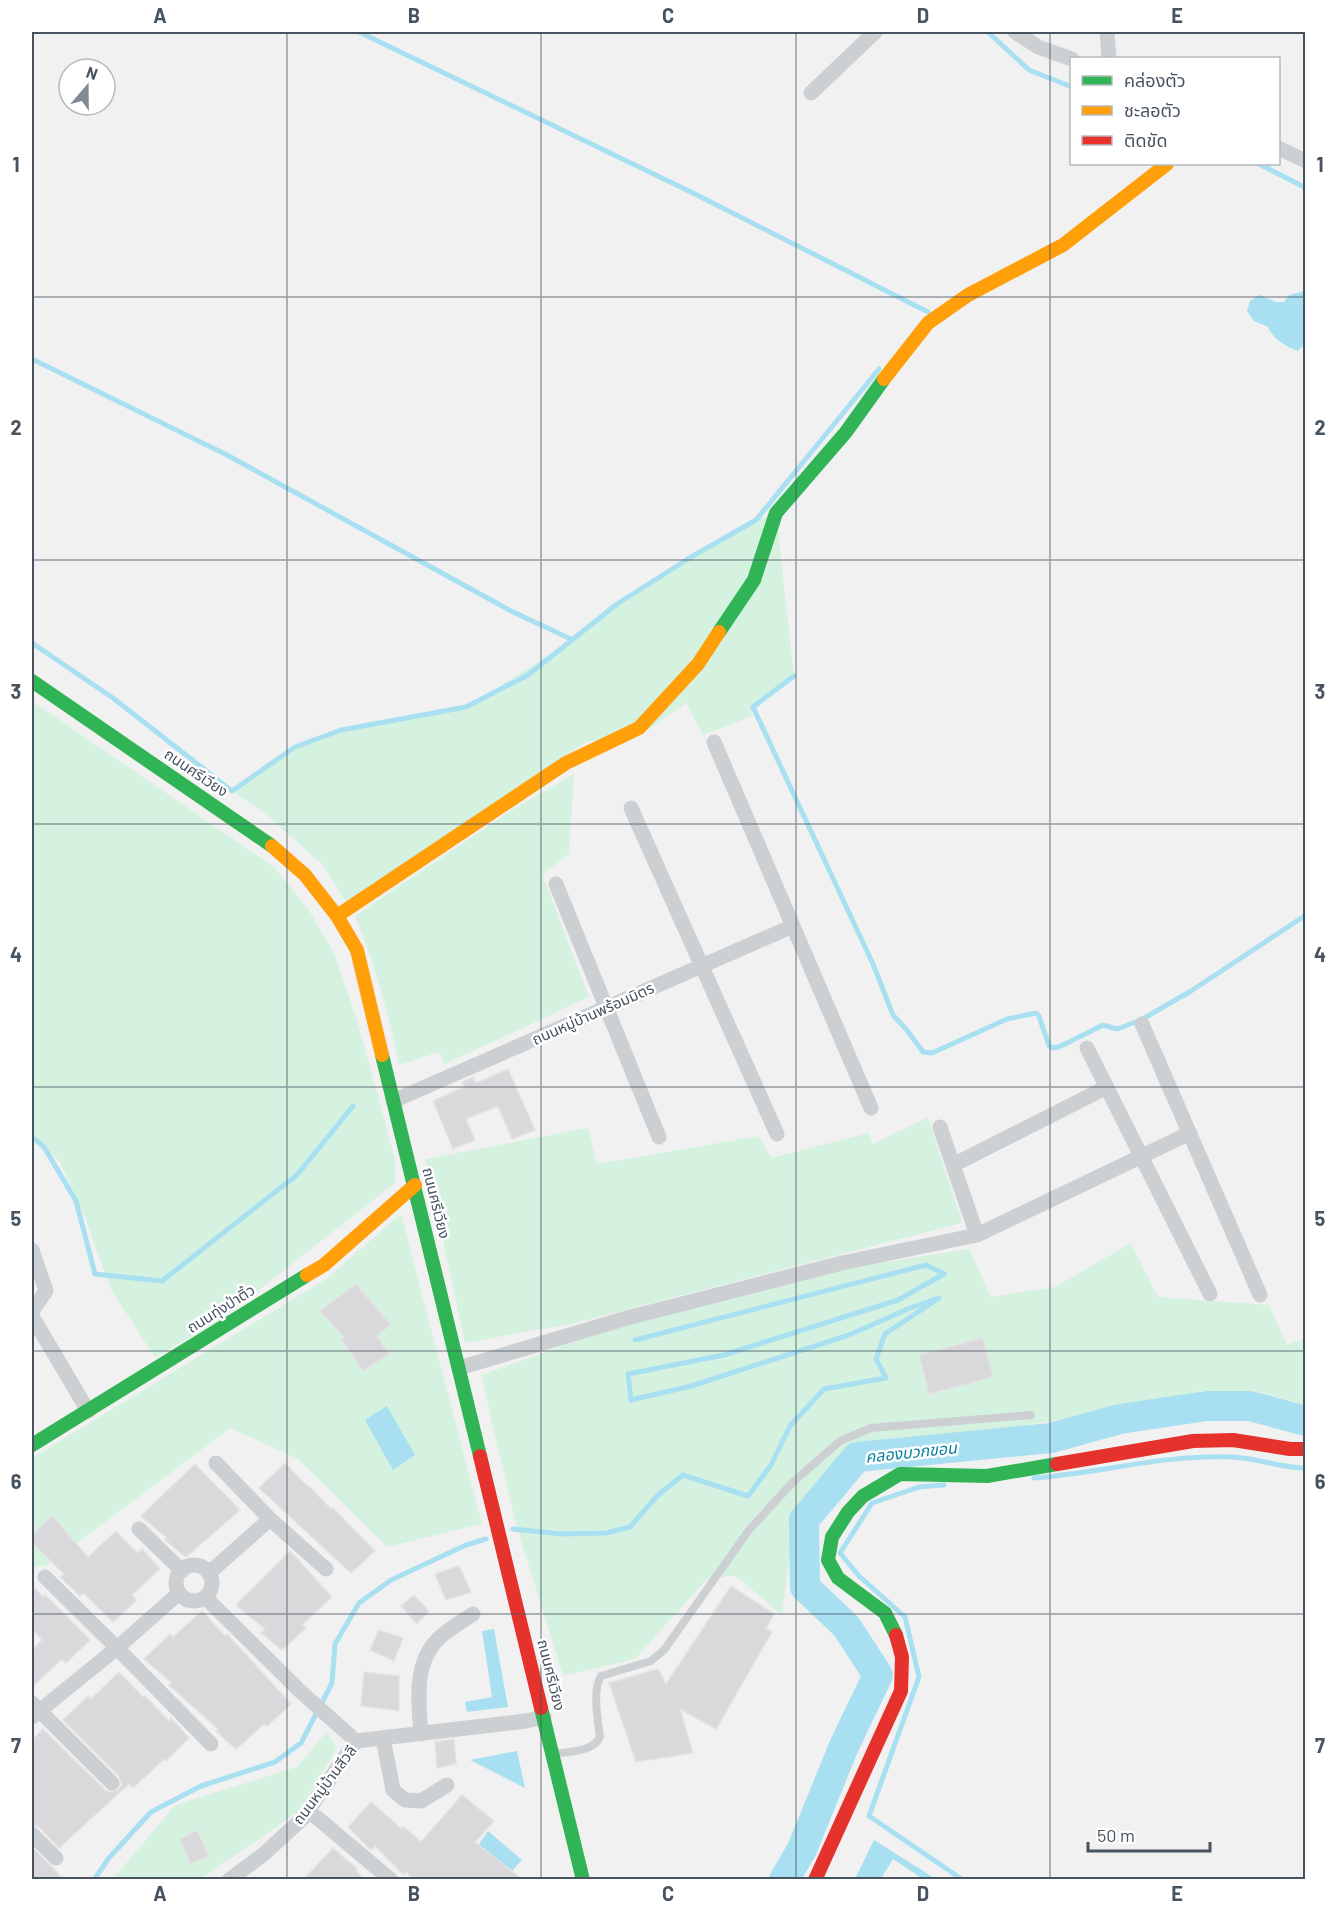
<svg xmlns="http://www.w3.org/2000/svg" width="1337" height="1911" font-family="Barlow,'Noto Sans Thai',sans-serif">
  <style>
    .green { fill: #d5f2e0 }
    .water { fill: #a8e0f1 }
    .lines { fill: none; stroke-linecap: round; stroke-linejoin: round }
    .stream { stroke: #a8e0f1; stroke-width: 5 }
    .river { stroke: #a8e0f1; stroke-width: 30 }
    .building { fill: #d9d9db; stroke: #e3e3e4; stroke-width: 1.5 }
    .lane { stroke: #cdd0d2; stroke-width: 8 }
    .street { stroke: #cdd0d2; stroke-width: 15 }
    .fast { stroke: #30b455; stroke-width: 14 }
    .slow { stroke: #ff9f0a; stroke-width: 14 }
    .jam { stroke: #e5322d; stroke-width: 14 }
    .grid { fill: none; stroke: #47535f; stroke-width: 1.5; stroke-opacity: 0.55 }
    .labels { text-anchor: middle; stroke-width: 5; stroke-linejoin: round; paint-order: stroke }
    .street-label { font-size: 15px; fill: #47535f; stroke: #fff }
    .water-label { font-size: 16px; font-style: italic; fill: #0680a4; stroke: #fff }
    .neatline { fill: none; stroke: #47535f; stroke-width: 2 }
    .grid-label { font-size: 20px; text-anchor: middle; font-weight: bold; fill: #47535f }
  </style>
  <rect width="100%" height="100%" fill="#f2f1f1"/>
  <!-- green -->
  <path class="green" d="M776,513L794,676L753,707L751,717L703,735L686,703L648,730L586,742L346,902L323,865L263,812L232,791L295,747L341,730L466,707L573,640L617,604L756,520Z
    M32,701L274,867L308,909L334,953L358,1023L395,1159V1183L222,1319L155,1357L111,1290L85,1217L60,1162L32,1135Z
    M574,774L569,854L542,874L589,997L445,1064L439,1052L399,1065C388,1013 375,964 355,916L512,810Z
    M928,1117L962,1223L575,1323L465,1343L425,1159L588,1128L597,1164L759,1136L771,1158L869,1133L873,1144Z
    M401,1214L482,1524L387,1547L298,1459L230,1428L48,1565L32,1567V1458L326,1279Z
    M1131,1243L1158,1297L1269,1305L1287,1345L1306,1338V1403L1303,1404L1259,1392L1201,1391L1133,1408L946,1438L864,1441L800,1502L787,1575L782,1615L736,1576L708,1578L635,1659L563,1676L515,1521L481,1375L652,1314L798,1276L969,1249L991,1297L1055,1287Z
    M326,1732L337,1748L298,1812L201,1879L112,1880L175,1805L297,1767Z"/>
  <!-- water -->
  <path class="water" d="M1305,291V344L1298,351C1285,346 1274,340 1268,327L1254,321L1247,311L1250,301L1259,295L1276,302H1284L1289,295Z
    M387,1406L415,1455L393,1470L365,1420Z
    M494,1629L508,1707L467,1712L465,1702L492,1697L482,1631Z
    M517,1751L525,1788L470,1760Z
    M488,1831L522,1860L512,1871L488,1853L472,1854Z
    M874,1840L936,1879H923L893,1859L881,1879H855Z"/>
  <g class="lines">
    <!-- stream -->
    <path class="stream" d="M359,32L695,194L928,312
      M988,32L1029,70L1072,87
      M1259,164L1306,188
      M32,359L227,455L511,611L573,640
      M32,643L113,698L232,791L295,747L341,730L466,707L528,675L617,604L691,557L756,520L879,369
      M794,676L753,707L873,964L893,1015L906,1029L923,1052L932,1053L1007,1019L1036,1013L1039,1016L1049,1046L1053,1048L1059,1047L1103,1025L1117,1029L1141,1020L1191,991L1306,915
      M32,1137L44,1147L76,1201L95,1274L162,1281L297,1175L353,1106
      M1034,1478C1100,1473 1166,1454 1232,1457C1257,1458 1281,1468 1306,1468
      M944,1485L919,1487L872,1503L840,1553L859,1576L905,1617L919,1677L869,1816L963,1880
      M513,1529L561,1534L606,1533L630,1527L658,1495L683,1475L748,1496L771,1465L790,1426L824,1389L886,1378L876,1359L885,1334L939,1298L910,1308L849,1335L691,1386L631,1400L628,1374L724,1355L898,1300L944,1274L926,1265L635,1340
      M94,1880L108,1859L151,1812L201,1786L275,1762L301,1743L332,1683L335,1644L359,1603L391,1580L466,1545L486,1539"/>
    <!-- river -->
    <path class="river" d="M784,1880L802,1849L844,1746L878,1675L846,1626L805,1587L804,1520L857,1457L1051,1438L1120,1419L1207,1406H1250L1306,1421"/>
  </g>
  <!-- building -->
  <path class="building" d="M508,1069L535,1130L512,1139L498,1106L466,1119L475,1140L453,1149L433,1101L464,1087L462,1082L473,1077L476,1083Z
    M356,1284L391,1325L377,1336L389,1354L363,1371L341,1339L344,1337L320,1311Z
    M983,1338L993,1377L929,1394L919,1355Z
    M285,1463L307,1486L308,1485L331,1509L333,1508L375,1551L351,1573L259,1488Z
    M195,1464L240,1510L186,1557L165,1540L167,1538L141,1516Z
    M52,1515L88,1557L116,1531L137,1553L142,1549L160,1569L132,1595L137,1600L113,1622L83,1593L80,1596L60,1577L64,1574L32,1543V1535Z
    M290,1551L332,1597L302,1625L306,1628L282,1650L261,1633L265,1629L236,1605Z
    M459,1566L471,1592L446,1600L435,1574Z
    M32,1585L43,1597L45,1595L90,1640L66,1663L62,1659L32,1687V1650L42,1640L32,1629Z
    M731,1586L774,1614L766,1628L772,1632L716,1729L680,1709L693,1753L636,1762L609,1683L658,1669L666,1684Z
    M414,1595L429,1611L417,1624L401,1606Z
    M202,1611L225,1636L227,1634L291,1704L267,1726L264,1724L236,1749L216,1731L218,1729L169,1685L172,1683L144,1659L170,1634L173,1637Z
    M379,1630L403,1638L394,1661L370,1650Z
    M119,1672L143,1697L145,1696L169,1721L171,1718L189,1738L166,1761L164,1759L133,1788L129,1784L59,1848L39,1827L32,1825V1740L43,1729L105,1790L110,1792L118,1790L122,1785L119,1776L63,1720L88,1696L91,1699Z
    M364,1672L399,1676V1711L361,1706Z
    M454,1739L456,1764L437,1768L435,1742Z
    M462,1795L494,1821L475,1842L523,1880H413L406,1872L404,1875L375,1846L371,1850L348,1827L371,1802L402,1829L404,1827L421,1842Z
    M197,1830L209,1856L190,1864L180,1839Z
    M32,1847L52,1867L64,1880H32Z
    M333,1848L357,1869L356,1871L365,1880H303Z"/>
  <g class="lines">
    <!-- lane -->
    <path class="lane" d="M554,1754C569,1751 593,1752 600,1737C598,1721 592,1689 601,1676L651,1661L664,1650L749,1530L792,1483L840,1441L871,1428L1031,1415"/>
    <!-- street -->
    <path class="street" d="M1015,32L1038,47L1072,59
      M1107,32L1109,58
      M811,93L875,32
      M1278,148L1306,161
      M714,742L871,1108
      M631,808L777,1134
      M556,884L659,1137
      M1142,1024L1260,1295
      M1087,1048L1210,1294
      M393,1101L793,926
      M940,1127L977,1235
      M953,1165L1107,1087
      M32,1250L46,1291L32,1311
      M32,1316L88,1411
      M459,1368L627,1318L842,1263L977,1235L1190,1133
      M216,1463L270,1519
      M139,1529L182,1571
      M176 1583a18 18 0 1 1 36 0a18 18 0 1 1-36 0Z
      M209,1573L270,1519L326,1569
      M45,1577L117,1648L211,1744
      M205,1597L301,1692L356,1741
      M32,1703L112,1783
      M32,1717L117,1648L179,1593
      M421,1734C418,1697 413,1657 445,1633C454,1626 464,1620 473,1614
      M383,1738L393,1790L405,1800L421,1801L447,1785
      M309,1811L391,1880
      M32,1834L56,1858
      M229,1880L265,1853L303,1818L356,1741L526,1721L544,1717"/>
    <!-- fast -->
    <path class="fast" d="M719,632L754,580L776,513L846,432L884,379
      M32,681L272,846
      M382,1055L480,1456
      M32,1445L307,1275
      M896,1635L885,1613L838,1578L828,1560L832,1537L848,1512L863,1496L900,1474L987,1476L1057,1464
      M541,1708L583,1880"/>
    <!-- slow -->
    <path class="slow" d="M884,379L928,323L968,295L1063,245L1167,164
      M272,846L305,875L337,916L357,950L382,1055
      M337,916L566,763L639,728L698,664L719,632
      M307,1275L324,1265L415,1185"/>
    <!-- jam -->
    <path class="jam" d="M480,1456L541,1708
      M1057,1464L1193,1441L1233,1440L1290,1449H1306
      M815,1880L901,1691L902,1657L896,1635"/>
  </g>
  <!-- grid -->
  <path class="grid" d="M287,32V1880M541,32V1880M796,32V1880M1050,32V1880M32,297H1306M32,560H1306M32,824H1306M32,1087H1306M32,1351H1306M32,1614H1306"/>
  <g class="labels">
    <!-- street labels -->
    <g class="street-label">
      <text transform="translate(196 773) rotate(34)" y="5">ถนนศรีเวียง</text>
      <text transform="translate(593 1014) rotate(-24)" y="5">ถนนหมู่บ้านพร้อมมิตร</text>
      <text transform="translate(436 1203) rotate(76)" y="5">ถนนศรีเวียง</text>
      <text transform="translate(221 1309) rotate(-32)" y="5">ถนนทุ่งป่าติ้ว</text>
      <text transform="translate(551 1675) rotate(76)" y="5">ถนนศรีเวียง</text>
      <text transform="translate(325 1785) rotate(-53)" y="5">ถนนหมู่บ้านสีวลี</text>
    </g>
    <!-- water labels -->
    <g class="water-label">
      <text transform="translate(911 1452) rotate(-6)" y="6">คลองบวกขอน</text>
    </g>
  </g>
  <!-- border -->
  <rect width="1337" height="1911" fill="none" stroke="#ffffff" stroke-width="66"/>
  <!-- legend -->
  <rect x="1070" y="57" width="210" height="108" fill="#ffffff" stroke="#b5babf" stroke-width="1.5"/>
  <rect x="1082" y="76" width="30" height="9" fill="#30b455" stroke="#b5babf" stroke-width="1.5"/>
  <text x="1124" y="87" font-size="18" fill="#47535f">คล่องตัว</text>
  <rect x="1082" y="106" width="30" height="9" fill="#ff9f0a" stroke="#b5babf" stroke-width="1.5"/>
  <text x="1124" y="117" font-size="18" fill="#47535f">ชะลอตัว</text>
  <rect x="1082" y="136" width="30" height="9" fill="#e5322d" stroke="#b5babf" stroke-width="1.5"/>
  <text x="1124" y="147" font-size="18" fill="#47535f">ติดขัด</text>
  <!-- north arrow -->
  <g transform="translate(87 87) rotate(20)"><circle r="28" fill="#ffffff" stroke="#b5babf" stroke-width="1.5"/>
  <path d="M0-4.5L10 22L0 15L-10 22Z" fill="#838a92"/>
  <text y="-9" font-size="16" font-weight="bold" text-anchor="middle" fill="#47535f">N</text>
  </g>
  <!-- scale -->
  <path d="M1088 1842v9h122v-9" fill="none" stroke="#47535f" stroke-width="3"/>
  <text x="1097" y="1842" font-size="18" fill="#47535f" stroke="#ffffff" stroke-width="4.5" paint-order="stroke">50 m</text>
  <rect x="33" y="33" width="1271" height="1845" class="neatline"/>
  <g class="grid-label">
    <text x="160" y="23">A</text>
    <text x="414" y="23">B</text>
    <text x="668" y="23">C</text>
    <text x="923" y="23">D</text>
    <text x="1177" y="23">E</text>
    <text x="16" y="172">1</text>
    <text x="1320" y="172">1</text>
    <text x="16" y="435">2</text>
    <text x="1320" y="435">2</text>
    <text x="16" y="699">3</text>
    <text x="1320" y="699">3</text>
    <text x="16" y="962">4</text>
    <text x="1320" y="962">4</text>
    <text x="16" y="1226">5</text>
    <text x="1320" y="1226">5</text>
    <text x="16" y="1489">6</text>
    <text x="1320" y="1489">6</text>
    <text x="16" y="1753">7</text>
    <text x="1320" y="1753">7</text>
    <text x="160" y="1901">A</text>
    <text x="414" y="1901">B</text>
    <text x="668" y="1901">C</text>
    <text x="923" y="1901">D</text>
    <text x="1177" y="1901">E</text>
  </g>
</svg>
